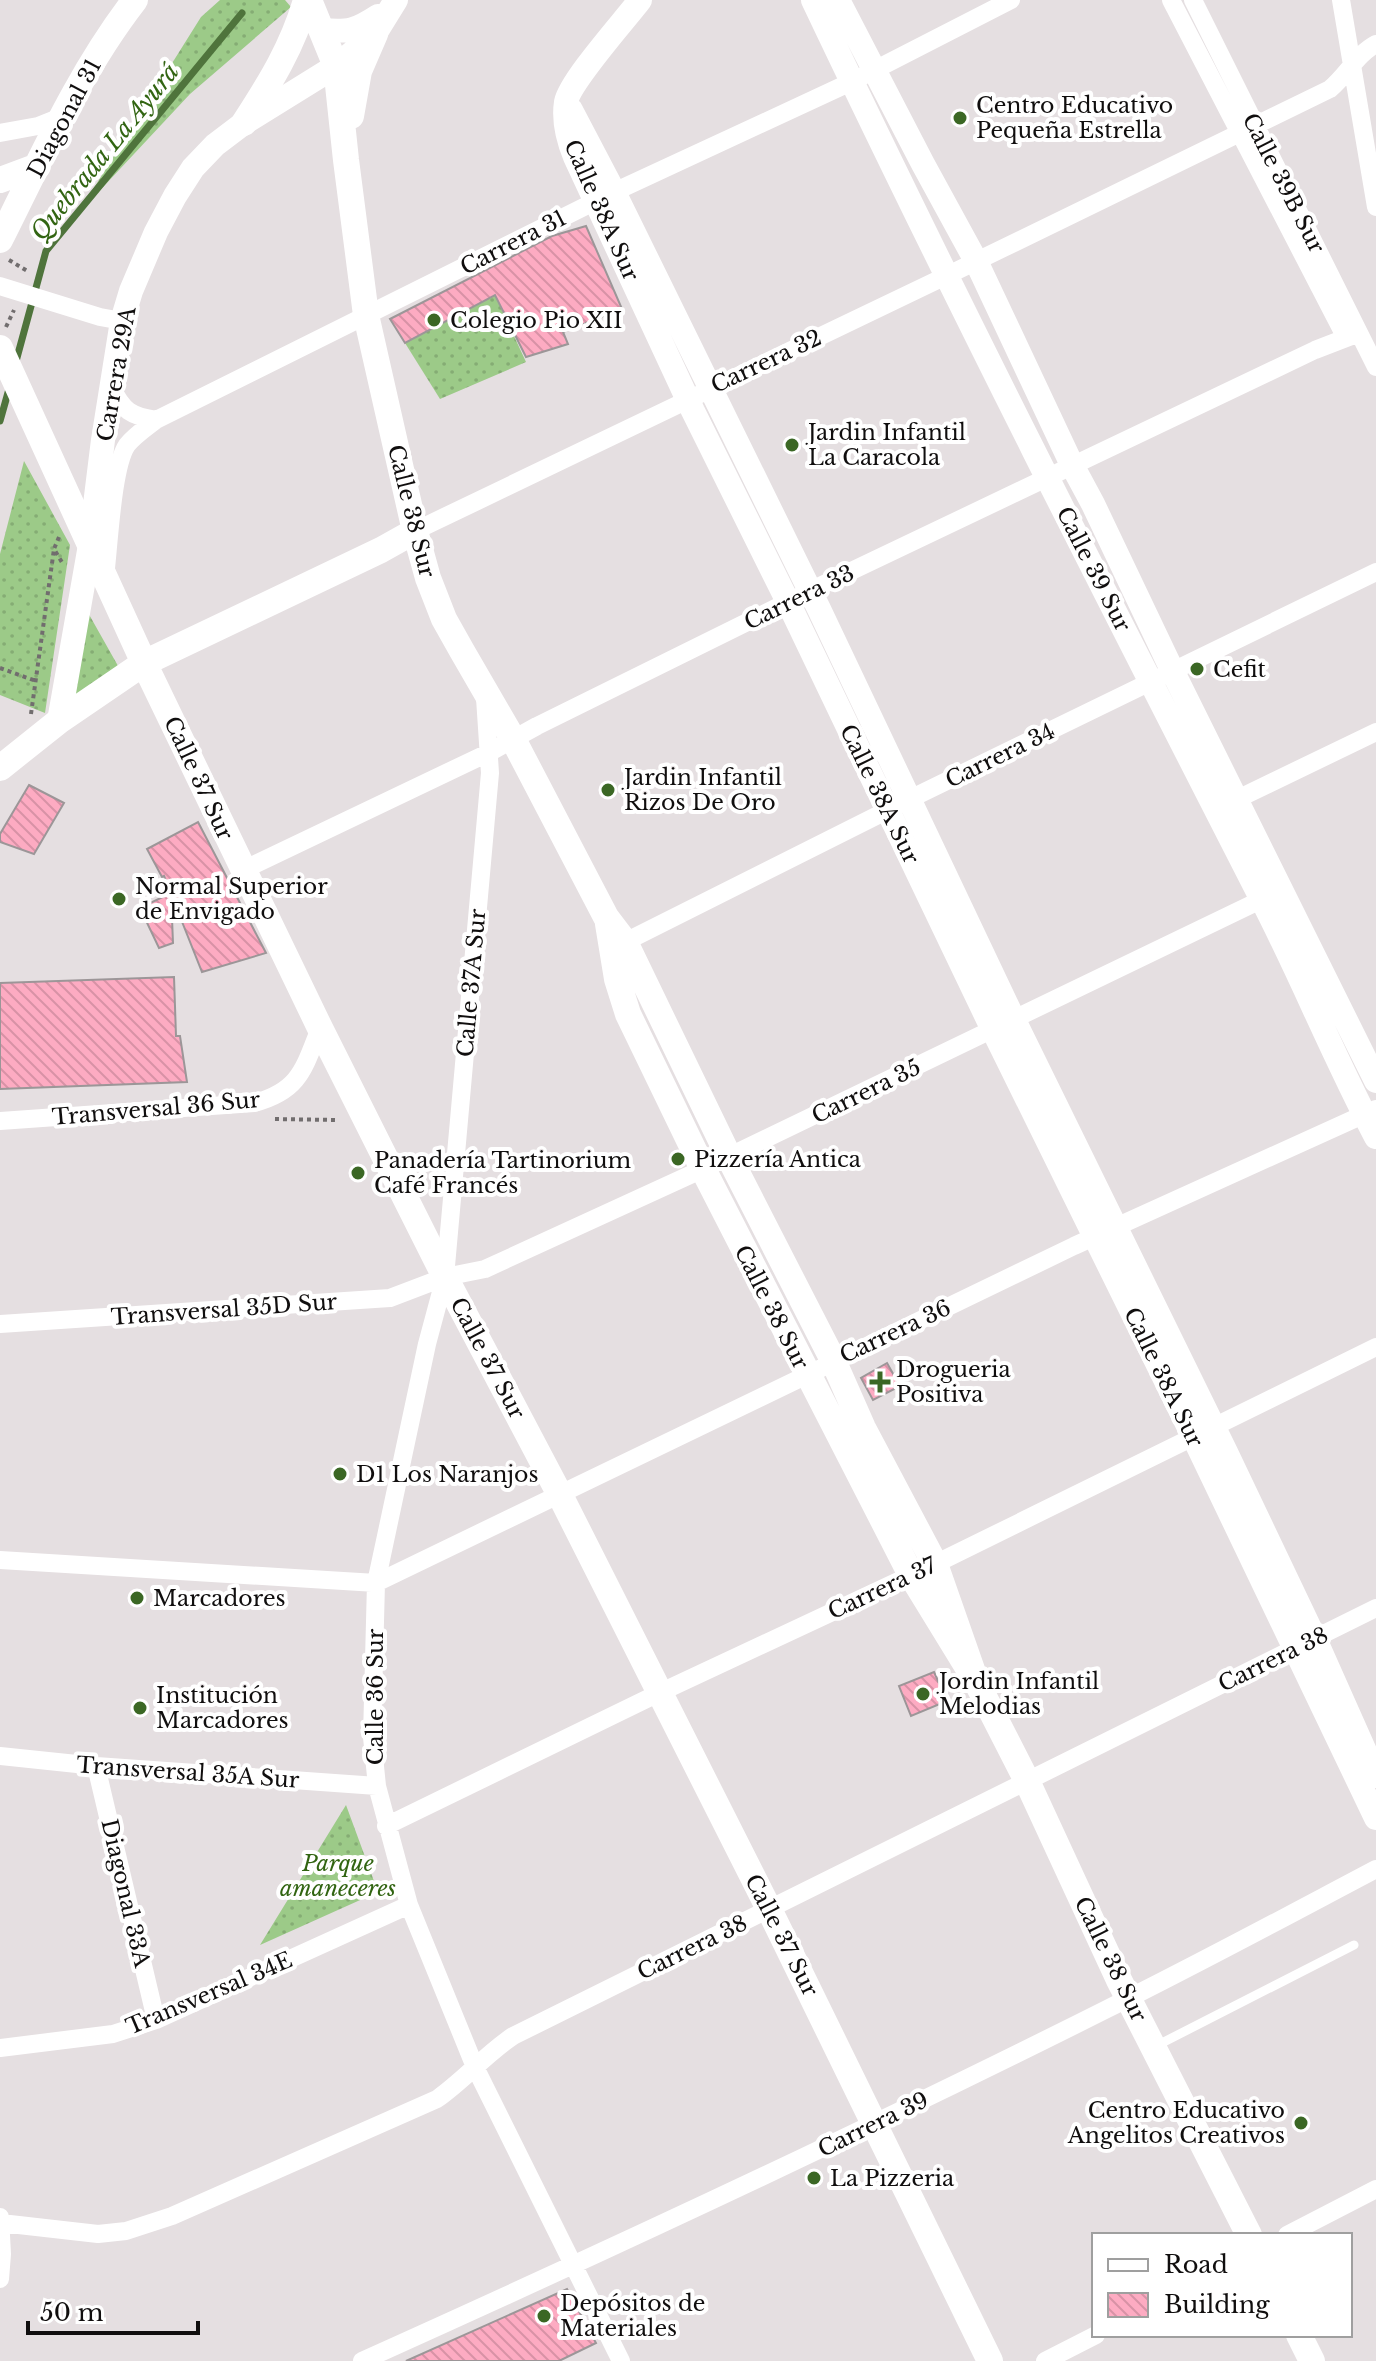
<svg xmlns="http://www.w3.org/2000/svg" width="1376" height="2361" font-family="'Libre Baskerville',serif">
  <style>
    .grass { fill: url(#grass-dots) }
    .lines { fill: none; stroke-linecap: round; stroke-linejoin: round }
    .stream { stroke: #4f743c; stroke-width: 7 }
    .building { fill: url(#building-back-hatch); stroke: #9c9698; stroke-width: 2 }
    .path { stroke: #716d6e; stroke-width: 4; stroke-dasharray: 4 4; stroke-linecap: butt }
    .service { stroke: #fff; stroke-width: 9 }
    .minor { stroke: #fff; stroke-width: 18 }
    .tertiary { stroke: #fff; stroke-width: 24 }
    .secondary { stroke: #fff; stroke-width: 26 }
    .poi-dot { fill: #3b6724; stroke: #fff; stroke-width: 3 }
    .labels { text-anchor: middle; stroke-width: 8; stroke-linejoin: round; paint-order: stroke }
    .poi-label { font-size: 22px; fill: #100e0e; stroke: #fff; text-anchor: start }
    .street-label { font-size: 22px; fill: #100e0e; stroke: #fff }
    .park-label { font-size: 22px; font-style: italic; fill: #316411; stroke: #fff }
    .water-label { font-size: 24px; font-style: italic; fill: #326512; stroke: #fff }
  </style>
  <defs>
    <pattern id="grass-dots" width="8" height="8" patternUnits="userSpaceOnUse" patternTransform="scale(2)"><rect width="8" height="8" fill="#9cca88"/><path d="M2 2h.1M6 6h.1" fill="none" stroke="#85ac74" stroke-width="1.8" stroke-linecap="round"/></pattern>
    <pattern id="building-back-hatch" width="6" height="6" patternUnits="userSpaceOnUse" patternTransform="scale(2)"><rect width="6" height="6" fill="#fdabc2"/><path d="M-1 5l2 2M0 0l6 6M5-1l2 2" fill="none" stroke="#d892a6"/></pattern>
  </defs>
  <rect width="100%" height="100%" fill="#e5dfe1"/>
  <!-- grass -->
  <path class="grass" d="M220,0H285L291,7L190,94L77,215L201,17Z
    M495,295L526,362L440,399L405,343Z
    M24,461L70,545L45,713L0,695V554Z
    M82,602L122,673L65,702Z
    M346,1805L378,1892L260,1945Z"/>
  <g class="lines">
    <!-- stream -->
    <path class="stream" d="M15,365L46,251L242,13
      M0,421L9,389"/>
  </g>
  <!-- building -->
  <path class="building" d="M586,226L622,309L563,332L568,344L526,357L495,295L405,343L390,319L552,236Z
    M29,785L64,803L34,854L0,842V834Z
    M198,822L266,953L202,972L171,894L173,943L159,948L140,908L171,893L164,876L162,877L147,849Z
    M174,977L176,1036H180L187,1082L0,1089V983Z
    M887,1363L900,1386L873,1400L861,1378Z
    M934,1672L947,1701L911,1716L899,1686Z
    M567,2289L596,2343L559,2361H406Z"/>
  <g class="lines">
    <!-- path -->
    <path class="path" d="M9,260L29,272
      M6,327L14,310
      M59,537L54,549L63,564
      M0,668L36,681
      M31,714L54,549
      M275,1119L338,1120"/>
    <!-- service -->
    <path class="service" d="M1154,2047L1354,1945"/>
    <!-- minor -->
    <path class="minor" d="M1171,0L1346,338
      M1193,0L1376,367
      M1341,0L1376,207
      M0,133L38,126L63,116
      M0,286L100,317L122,321
      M112,388C123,411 131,416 156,420L614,192L851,82L1011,0
      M415,531L948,275L1330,89C1347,75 1357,54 1376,44
      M105,577C109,547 112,467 127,445C135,435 146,428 156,420
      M485,698L490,773L445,1277L427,1344L376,1583L372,1737L377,1786L409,1905L475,2067L621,2361
      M1227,804L1376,732
      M243,870L490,752L537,726L822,585L1315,350L1359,333
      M625,942L918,795L1376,572
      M0,1121L254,1103C300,1091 304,1068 320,1028
      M0,1324L390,1298L445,1277L485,1269L703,1169L1271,895
      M0,1560L376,1583L1074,1246L1376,1109
      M0,1756L96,1766L377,1786
      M96,1766L156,2020
      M386,1826L659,1693L935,1564L1376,1347
      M0,2048L113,2034L156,2020L409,1905
      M0,2217L2,2254L0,2279
      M1,2223L98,2234L126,2231L172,2216L437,2099C464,2080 485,2055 513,2036L1376,1608
      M1287,2235L1376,2189
      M362,2361C613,2248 862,2132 1107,2009C1198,1964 1287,1916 1376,1869
      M1045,2361L1096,2335"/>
    <!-- tertiary -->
    <path class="tertiary" d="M640,0C625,20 570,81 566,102C563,121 568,140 575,157L693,411L788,602L993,1030L1193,1436L1376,1818
      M813,0C956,301 1108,599 1260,896C1301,975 1334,1058 1376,1137
      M838,0L923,164L976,261L1072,465L1093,504L1173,672L1376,1081
      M322,30C349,32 355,31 378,16
      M571,110L614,192L819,609L1014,1020L1225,1450L1315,1639L1376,1776
      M59,721L90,545L103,440L122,321L131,291L156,232L175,196L193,168L215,145L244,123L336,66L375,34L396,0"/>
    <!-- secondary -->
    <path class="secondary" d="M309,0L336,66L346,160L366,315L415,531L428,578L444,619L462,651L513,739L606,917L625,942L729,1157L833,1360L863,1428L935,1564L976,1681
      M351,116L359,71L375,34
      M244,123C270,83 293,46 306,0
      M0,180L38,166
      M0,240C41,159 79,72 135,0
      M0,348L144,663L320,1028L445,1277L560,1495L769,1909L990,2361
      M0,768L59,721L144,663L381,550L415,531
      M608,924L617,979L628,1014L703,1169L911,1575L976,1681L1027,1781L1119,1980L1249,2235
      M1299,2335L1312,2361"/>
  </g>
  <!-- markers -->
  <g class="poi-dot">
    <circle cx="960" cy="118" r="8"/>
    <circle cx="434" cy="320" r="8"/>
    <circle cx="792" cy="445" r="8"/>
    <circle cx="1197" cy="669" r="8"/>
    <circle cx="608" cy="790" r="8"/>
    <circle cx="119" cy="899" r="8"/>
    <circle cx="678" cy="1159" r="8"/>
    <circle cx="358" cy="1173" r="8"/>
    <path d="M876 1370h8v8h8v8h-8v8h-8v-8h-8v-8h8z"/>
    <circle cx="340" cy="1474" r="8"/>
    <circle cx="137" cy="1598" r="8"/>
    <circle cx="923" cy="1694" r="8"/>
    <circle cx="140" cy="1708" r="8"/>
    <circle cx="1301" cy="2123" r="8"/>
    <circle cx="814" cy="2178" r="8"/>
    <circle cx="544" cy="2316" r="8"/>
  </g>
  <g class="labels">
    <!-- poi labels -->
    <g class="poi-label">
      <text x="976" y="113">Centro Educativo<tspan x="976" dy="25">Pequeña Estrella</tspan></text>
      <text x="450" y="328">Colegio Pio XII</text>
      <text x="808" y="440">Jardin Infantil<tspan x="808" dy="25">La Caracola</tspan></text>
      <text x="1213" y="677">Cefit</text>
      <text x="624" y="785">Jardin Infantil<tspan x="624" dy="25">Rizos De Oro</tspan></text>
      <text x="135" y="894">Normal Superior<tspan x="135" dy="25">de Envigado</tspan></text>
      <text x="694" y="1167">Pizzería Antica</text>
      <text x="374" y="1168">Panadería Tartinorium<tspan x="374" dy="25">Café Francés</tspan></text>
      <text x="896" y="1377">Drogueria<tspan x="896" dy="25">Positiva</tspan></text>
      <text x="356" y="1482">D1 Los Naranjos</text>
      <text x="153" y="1606">Marcadores</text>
      <text x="939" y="1689">Jordin Infantil<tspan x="939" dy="25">Melodias</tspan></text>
      <text x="156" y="1703">Institución<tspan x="156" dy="25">Marcadores</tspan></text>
      <text x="1285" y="2118" text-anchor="end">Centro Educativo<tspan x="1285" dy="25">Angelitos Creativos</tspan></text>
      <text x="830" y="2186">La Pizzeria</text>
      <text x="560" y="2311">Depósitos de<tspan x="560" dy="25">Materiales</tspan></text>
    </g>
    <!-- street labels -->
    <g class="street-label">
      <text transform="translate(64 118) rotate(-62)" y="8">Diagonal 31</text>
      <text transform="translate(1284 183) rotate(63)" y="8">Calle 39B Sur</text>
      <text transform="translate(602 210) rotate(66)" y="8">Calle 38A Sur</text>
      <text transform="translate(513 242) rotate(-27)" y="8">Carrera 31</text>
      <text transform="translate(766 361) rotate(-25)" y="8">Carrera 32</text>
      <text transform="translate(116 374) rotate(-80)" y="8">Carrera 29A</text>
      <text transform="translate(412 511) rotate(76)" y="8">Calle 38 Sur</text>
      <text transform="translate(1094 569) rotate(63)" y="8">Calle 39 Sur</text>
      <text transform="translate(799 597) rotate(-26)" y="8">Carrera 33</text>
      <text transform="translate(1000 755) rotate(-26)" y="8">Carrera 34</text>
      <text transform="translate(199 778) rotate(65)" y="8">Calle 37 Sur</text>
      <text transform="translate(880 794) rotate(64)" y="8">Calle 38A Sur</text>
      <text transform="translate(471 983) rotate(-85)" y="8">Calle 37A Sur</text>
      <text transform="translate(866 1091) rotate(-26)" y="8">Carrera 35</text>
      <text transform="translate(156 1108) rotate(-5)" y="8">Transversal 36 Sur</text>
      <text transform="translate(772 1307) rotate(63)" y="8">Calle 38 Sur</text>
      <text transform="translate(224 1309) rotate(-4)" y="8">Transversal 35D Sur</text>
      <text transform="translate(895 1331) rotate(-25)" y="8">Carrera 36</text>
      <text transform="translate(488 1358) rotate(62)" y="8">Calle 37 Sur</text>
      <text transform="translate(1164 1377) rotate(64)" y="8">Calle 38A Sur</text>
      <text transform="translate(882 1588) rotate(-25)" y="8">Carrera 37</text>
      <text transform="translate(1273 1659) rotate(-26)" y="8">Carrera 38</text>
      <text transform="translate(375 1697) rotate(-90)" y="8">Calle 36 Sur</text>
      <text transform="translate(188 1772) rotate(4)" y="8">Transversal 35A Sur</text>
      <text transform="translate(126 1893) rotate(77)" y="8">Diagonal 33A</text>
      <text transform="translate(782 1935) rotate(63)" y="8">Calle 37 Sur</text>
      <text transform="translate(692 1947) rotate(-26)" y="8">Carrera 38</text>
      <text transform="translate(1111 1959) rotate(64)" y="8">Calle 38 Sur</text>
      <text transform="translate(209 1993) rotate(-23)" y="8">Transversal 34E</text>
      <text transform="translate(873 2124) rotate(-26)" y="8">Carrera 39</text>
    </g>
    <!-- park labels -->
    <g class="park-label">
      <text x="338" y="1871">Parque<tspan x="338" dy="25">amaneceres</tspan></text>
    </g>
    <!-- water labels -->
    <g class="water-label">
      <text transform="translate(105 152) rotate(-51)" y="8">Quebrada La Ayurá</text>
    </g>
  </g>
  <!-- legend -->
  <rect x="1092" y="2233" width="260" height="104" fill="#ffffff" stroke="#9f9f9f" stroke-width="2"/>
  <rect x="1108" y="2259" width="40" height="12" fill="#ffffff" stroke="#9f9f9f" stroke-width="2"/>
  <text x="1164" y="2273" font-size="24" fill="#100e0e">Road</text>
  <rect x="1108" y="2293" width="40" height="24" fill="url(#building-back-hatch)" stroke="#9f9f9f" stroke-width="2"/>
  <text x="1164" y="2313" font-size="24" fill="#100e0e">Building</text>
  <!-- scale -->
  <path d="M28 2321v12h170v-12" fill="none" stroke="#100e0e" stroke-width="4"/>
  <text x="40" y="2321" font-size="24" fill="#100e0e" stroke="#ffffff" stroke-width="6" paint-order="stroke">50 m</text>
</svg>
